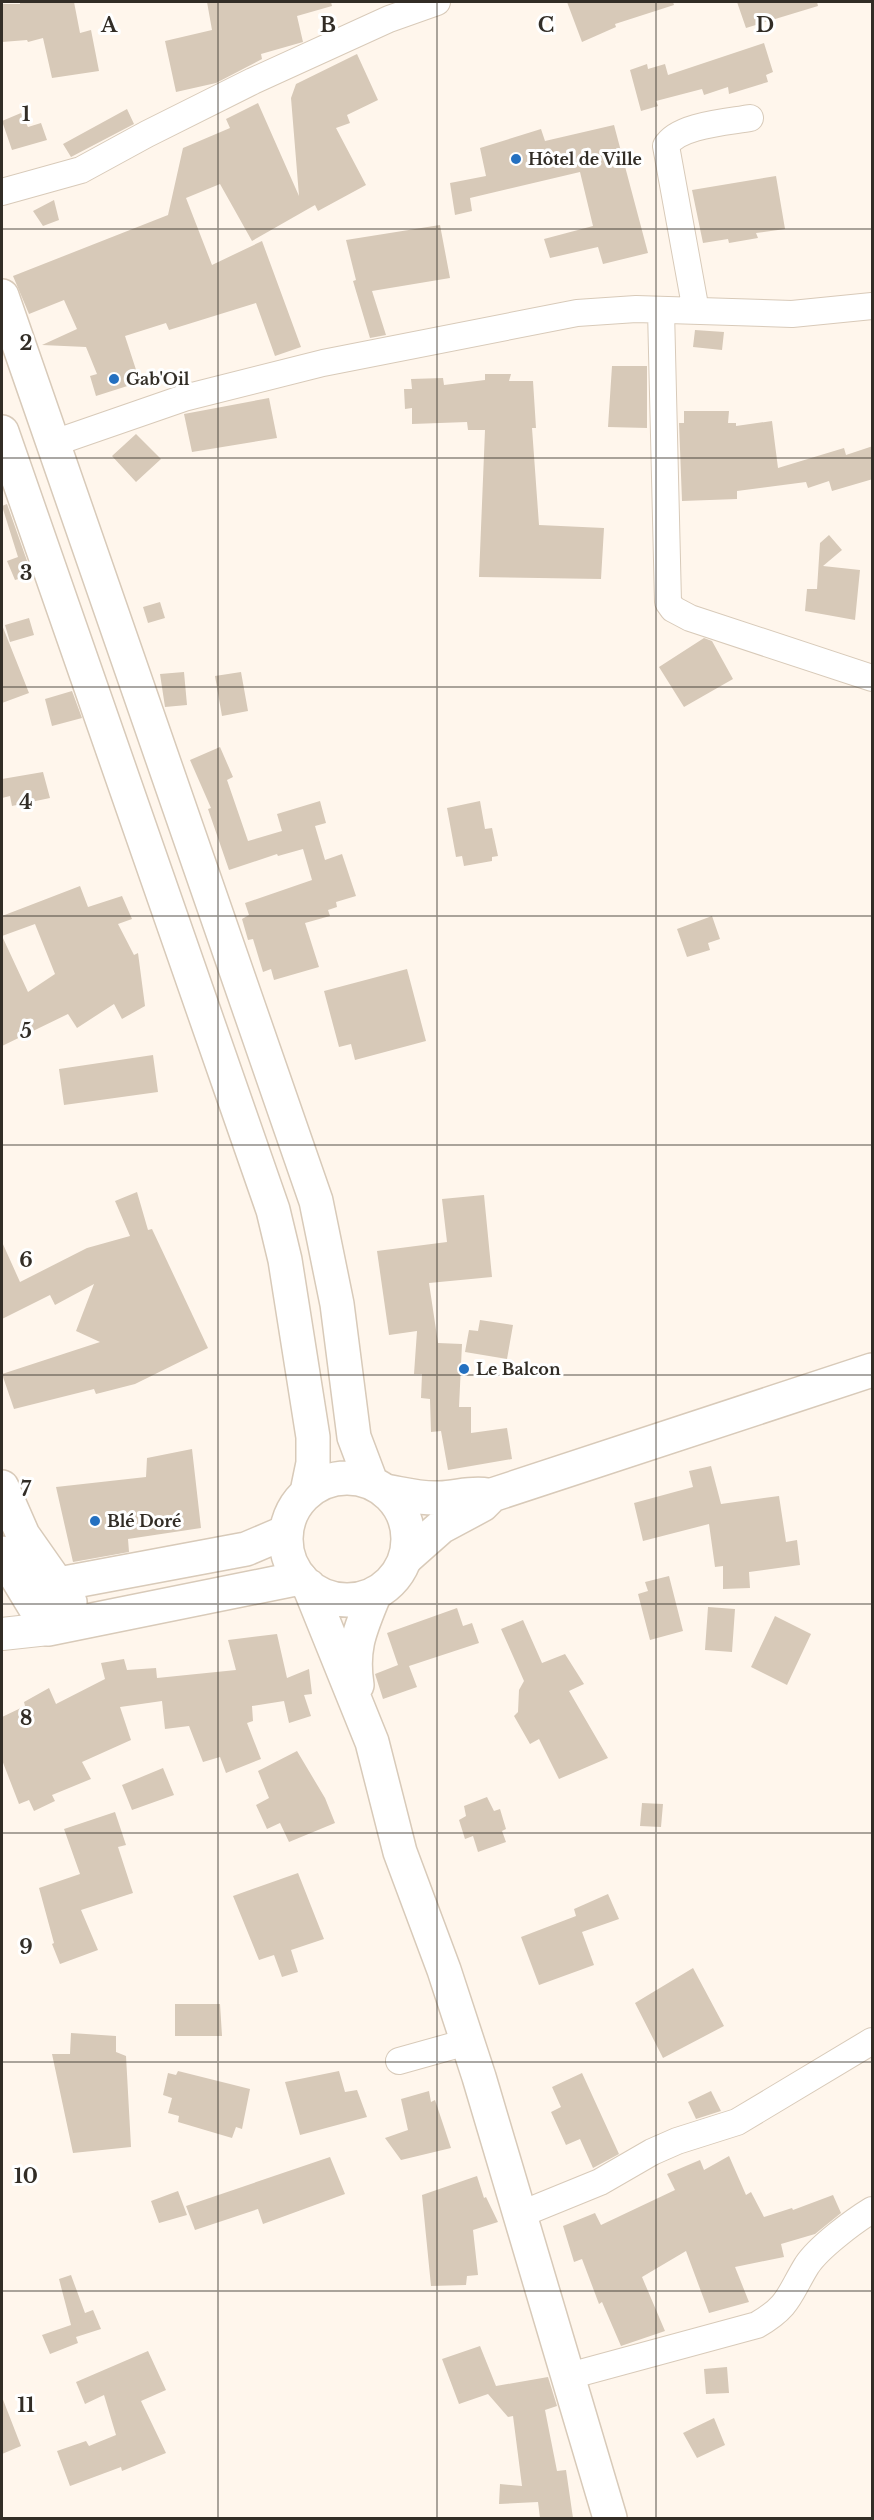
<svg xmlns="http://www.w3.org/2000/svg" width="874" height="2520" font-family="'Libre Baskerville',serif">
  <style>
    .building { fill: #d7c9b8; fill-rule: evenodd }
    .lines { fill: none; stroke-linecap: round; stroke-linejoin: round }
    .minor-casing { stroke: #d8cab9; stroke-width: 28 }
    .tertiary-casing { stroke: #d8cab9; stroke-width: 34 }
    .secondary-casing { stroke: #d8cab9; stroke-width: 36 }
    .primary-casing { stroke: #d8cab9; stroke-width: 36 }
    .minor { stroke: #fff; stroke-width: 26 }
    .tertiary { stroke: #fff; stroke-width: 32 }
    .secondary { stroke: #fff; stroke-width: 33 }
    .primary { stroke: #fff; stroke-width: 33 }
    .grid { fill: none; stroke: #322d26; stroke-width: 1.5; stroke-opacity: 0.55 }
    .poi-dot { fill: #2470c0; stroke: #fff; stroke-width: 2 }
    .labels { text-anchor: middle; stroke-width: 6; stroke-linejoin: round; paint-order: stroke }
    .poi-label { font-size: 16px; font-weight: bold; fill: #322d26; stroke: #fff; text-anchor: start }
    .grid-label { font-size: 20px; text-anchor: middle; font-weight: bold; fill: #322d26; stroke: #fff; stroke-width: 6; stroke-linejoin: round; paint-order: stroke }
  </style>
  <rect width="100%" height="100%" fill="#fff6ec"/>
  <!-- building -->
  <path class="building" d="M20,2H74L80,33L91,30L99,71L52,78L43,38L28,42L27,40L2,42V4H20Z
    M207,2H331L332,6L297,16L303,42L261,54L262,59L216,83L176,92L165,41L212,30Z
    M567,2H673L674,5L615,24L616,27L582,42Z
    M737,2H817L818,6L746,28Z
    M764,43L773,72L766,75L768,82L729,94L728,87L704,95L702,89L656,101L658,106L641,111L630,70L647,64L648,69L665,64L668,75Z
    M357,54L378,100L347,115L350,123L336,128L366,185L318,211L315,205L252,241L220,184L186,198L212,265L262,241L301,347L275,356L256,303L169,330L166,323L125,336L140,382L96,396L90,376L97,374L86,347L42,345L77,329L64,300L29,314L13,276L168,215L183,148L230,128L226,119L258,103L299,196L291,98L296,84Z
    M127,109L134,124L71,157L63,144Z
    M21,113L28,127L41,123L47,140L12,150L2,121Z
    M614,125L648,253L603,264L598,247L550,258L544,239L593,226L580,172L470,198L472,211L455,215L450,183L486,176L480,148L541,129L545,141Z
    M776,176L785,229L756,233L758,238L729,243L728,239L703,243L692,190Z
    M54,200L59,220L43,226L33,211Z
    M440,225L450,278L372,291L386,335L370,338L353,281L356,280L346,240Z
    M695,330L724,332L722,350L693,347Z
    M612,366H647V428L608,427Z
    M485,374H511L509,381H533L536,428H532L539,525L604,528L601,579L479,577L485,430H468L467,422L412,424V408L405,409L404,389H412L411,379L443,378L444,385L485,380Z
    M269,398L277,438L192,452L184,414Z
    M684,411H729L728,423H736V426L772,421L778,468L844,448L846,455L873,446V479L832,491L829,481L808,488L806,482L737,491V499L682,501L679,423H684Z
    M136,434L161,459L136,482L112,456Z
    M7,504L32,575L15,580L7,561L18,557L2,506Z
    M829,535L842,550L823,566L860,570L855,620L805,611L807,589H817L820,543Z
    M160,602L165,618L148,623L143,607Z
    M29,618L34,635L10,642L5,625Z
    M2,625L29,693L2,703Z
    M704,638L712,641L733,679L684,707L659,667Z
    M184,672L187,705L165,707L160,674Z
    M241,672L248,711L222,716L215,676Z
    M72,691L82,718L52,726L45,699Z
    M220,747L233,777L227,780L248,841L282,831L277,814L320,801L326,823L315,826L325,860L342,854L356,896L336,902L337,907L328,910L330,916L305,923L319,967L274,980L271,969L263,972L253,939L248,940L242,919L249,915L245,903L312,880L303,849L278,856L277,854L229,870L208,809L211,808L190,760Z
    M43,772L50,798L12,806L10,796L2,798V779Z
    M480,801L485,829L492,828L498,856L492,857V861L464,866L462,856L456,857L447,808Z
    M80,886L88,907L122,896L132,919L118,924L134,955L138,953L145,1006L122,1019L114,1004L77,1028L68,1014L2,1046V916ZM35,924L55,974L28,992L2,936Z
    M712,916L720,939L708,943L710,950L687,957L677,929Z
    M407,969L426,1041L355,1060L351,1044L339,1047L324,991Z
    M153,1055L158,1092L64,1105L59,1069Z
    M137,1192L148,1230L152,1229L208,1348L135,1384L96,1394L94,1389L14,1409L2,1374L100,1342L76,1331L94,1284L55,1305L50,1295L2,1319V1242L20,1282L87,1248L130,1236L115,1201Z
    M484,1195L492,1277L429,1283L438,1343L462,1344L459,1407H471V1433L507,1428L512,1459L448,1470L441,1431L431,1432L430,1399L421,1398L422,1374H414L417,1331L389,1335L377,1251L447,1242L442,1199Z
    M480,1320L513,1325L507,1359L465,1352L469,1330L478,1331Z
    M192,1449L201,1528L128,1539L129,1552L73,1562L56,1487L146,1477L147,1458Z
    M711,1466L721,1504L779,1496L786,1542L797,1540L800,1565L749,1572L750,1588L723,1589V1566L715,1567L709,1524L643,1541L634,1503L693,1487L689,1471Z
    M669,1576L683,1631L650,1640L638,1594L648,1591L645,1582Z
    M708,1607L735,1609L732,1652L705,1650Z
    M457,1608L463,1626L472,1623L479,1643L409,1666L417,1687L383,1699L375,1674L398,1665L387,1633Z
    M775,1616L811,1634L787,1685L751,1667Z
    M523,1620L542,1663L565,1654L584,1684L569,1691L608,1758L559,1779L539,1739L530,1744L514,1716L518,1712L519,1690L524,1681L501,1629Z
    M277,1634L287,1678L309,1669L312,1694L304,1695L311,1716L289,1723L284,1701L252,1706L253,1721L247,1723L261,1759L226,1773L220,1757L203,1762L189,1726L165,1729L162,1701L120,1707L131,1740L82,1762L91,1779L52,1795L55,1801L34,1811L29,1800L19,1804L2,1760V1717L25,1706L24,1702L49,1688L56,1704L105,1679L101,1663L124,1659L127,1670L156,1668L157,1678L236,1670L228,1640Z
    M297,1751L325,1798L335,1823L289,1842L280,1823L267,1829L256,1805L269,1798L258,1771Z
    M163,1768L174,1795L132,1810L122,1785Z
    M487,1797L494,1811L500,1809L506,1829L502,1831L506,1842L478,1852L473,1836L465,1839L459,1820L466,1816L464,1806Z
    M642,1803L663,1804L661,1827L640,1826Z
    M115,1812L126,1845L118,1847L133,1893L81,1910L98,1950L60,1964L52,1944L54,1943L39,1888L80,1874L64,1829Z
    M298,1873L324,1939L291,1950L298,1972L282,1977L274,1955L259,1960L233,1896Z
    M608,1894L619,1919L582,1932L594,1965L539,1985L521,1937L576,1916L574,1909Z
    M693,1968L724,2026L663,2058L635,2003Z
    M175,2004H220L222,2036H175Z
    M71,2033L116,2036V2052L126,2056L131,2147L73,2153L52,2054H70Z
    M178,2071L250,2089L242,2129L236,2127L232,2138L178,2122L179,2116L168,2113L172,2098L163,2095L168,2073L176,2075Z
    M339,2071L345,2092L357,2090L367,2117L300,2135L285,2082Z
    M582,2073L619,2154L593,2168L580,2139L566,2145L551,2112L561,2107L552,2087Z
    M429,2091L431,2102L435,2100L451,2148L401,2160L385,2138L408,2130L401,2099Z
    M711,2091L721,2111L696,2119L688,2102Z
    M729,2156L746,2195L751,2192L764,2217L792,2208L793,2210L833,2195L841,2213L815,2234L781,2244L784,2257L735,2267L749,2302L709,2313L686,2251L642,2277L665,2331L621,2346L602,2302L599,2304L582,2259L574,2262L563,2226L595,2213L601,2225L675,2190L667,2174L700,2160L704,2170Z
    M330,2157L345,2194L263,2224L258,2209L195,2230L186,2206Z
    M477,2176L484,2198L486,2197L498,2222L473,2230L478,2275L467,2276L466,2285L431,2286L422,2195Z
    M178,2191L187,2215L159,2223L151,2201Z
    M71,2275L85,2313L93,2310L101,2329L76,2337L78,2343L50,2354L42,2335L71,2325L59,2279Z
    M480,2346L496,2386L548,2377L557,2406L545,2410L557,2471L566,2470L573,2518H540L538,2502L499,2504L500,2484L522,2486L513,2416L508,2417L488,2394L459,2404L442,2359Z
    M148,2351L166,2390L141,2401L166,2453L122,2471L121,2467L70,2486L57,2451L86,2441L89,2446L116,2435L104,2395L85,2404L76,2382Z
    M727,2367L729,2393L706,2394L704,2369Z
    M2,2397L21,2446L2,2454Z
    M714,2418L725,2445L697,2458L683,2433Z"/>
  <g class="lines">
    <defs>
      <path id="minor" d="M2,192L81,170L147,134L253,81L389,19L437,2
        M661,310L668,602L673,609L690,618L872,678
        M696,311L666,146C678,125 728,122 750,118
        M54,443L184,398L323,363L577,313L636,309L792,314L872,306
        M399,2061L467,2042
        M519,2215L600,2182L652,2152L677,2141L737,2122L872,2041
        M569,2376L757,2325C790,2306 789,2294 807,2265C819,2247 854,2221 872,2210"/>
      <path id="tertiary" d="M2,1634L48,1629"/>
      <path id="secondary" d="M2,1487L23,1535L70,1602
        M385,1491C403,1494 420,1499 439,1498C455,1498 471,1492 487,1495
        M2,1553L48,1629L300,1578
        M406,1558L441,1527L482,1505L492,1495L872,1370
        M30,1598L59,1584L246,1549L286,1532"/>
      <path id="primary" d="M2,296L316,1201L337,1304L354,1437L371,1482
        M2,432L273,1210L285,1260L313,1437V1463L307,1492
        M286 1539a61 61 0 1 1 122 0a61 61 0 1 1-122 0Z
        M309,1586L372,1742L400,1852L444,1970L479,2077L610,2518
        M357,1685C351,1647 361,1628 375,1593"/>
    </defs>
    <!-- minor casing -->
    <use href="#minor" class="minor-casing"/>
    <!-- tertiary casing -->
    <use href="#tertiary" class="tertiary-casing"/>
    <!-- secondary casing -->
    <use href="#secondary" class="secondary-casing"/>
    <!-- primary casing -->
    <use href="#primary" class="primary-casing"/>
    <!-- minor -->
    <use href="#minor" class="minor"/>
    <!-- tertiary -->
    <use href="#tertiary" class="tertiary"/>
    <!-- secondary -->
    <use href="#secondary" class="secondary"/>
    <!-- primary -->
    <use href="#primary" class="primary"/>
  </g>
  <!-- grid -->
  <path class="grid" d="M218,2V2518M437,2V2518M656,2V2518M2,229H872M2,458H872M2,687H872M2,916H872M2,1145H872M2,1375H872M2,1604H872M2,1833H872M2,2062H872M2,2291H872"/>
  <!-- markers -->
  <g class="poi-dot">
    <circle cx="516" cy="159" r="6"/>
    <circle cx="114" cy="379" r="6"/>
    <circle cx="464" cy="1369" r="6"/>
    <circle cx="95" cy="1521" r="6"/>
  </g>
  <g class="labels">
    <!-- poi labels -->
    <g class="poi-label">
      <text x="528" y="165">Hôtel de Ville</text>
      <text x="126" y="385">Gab'Oil</text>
      <text x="476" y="1375">Le Balcon</text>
      <text x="107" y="1527">Blé Doré</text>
    </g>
  </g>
  <g class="grid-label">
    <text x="109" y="32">A</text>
    <text x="328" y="32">B</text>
    <text x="546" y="32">C</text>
    <text x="765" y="32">D</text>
    <text x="26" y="121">1</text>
    <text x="26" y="350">2</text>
    <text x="26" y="580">3</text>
    <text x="26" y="809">4</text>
    <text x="26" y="1038">5</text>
    <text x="26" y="1267">6</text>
    <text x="26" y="1496">7</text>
    <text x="26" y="1725">8</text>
    <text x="26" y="1954">9</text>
    <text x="26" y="2183">10</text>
    <text x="26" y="2412">11</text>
  </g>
  <!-- border -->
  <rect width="874" height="2520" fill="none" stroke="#322d26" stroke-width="6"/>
</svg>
